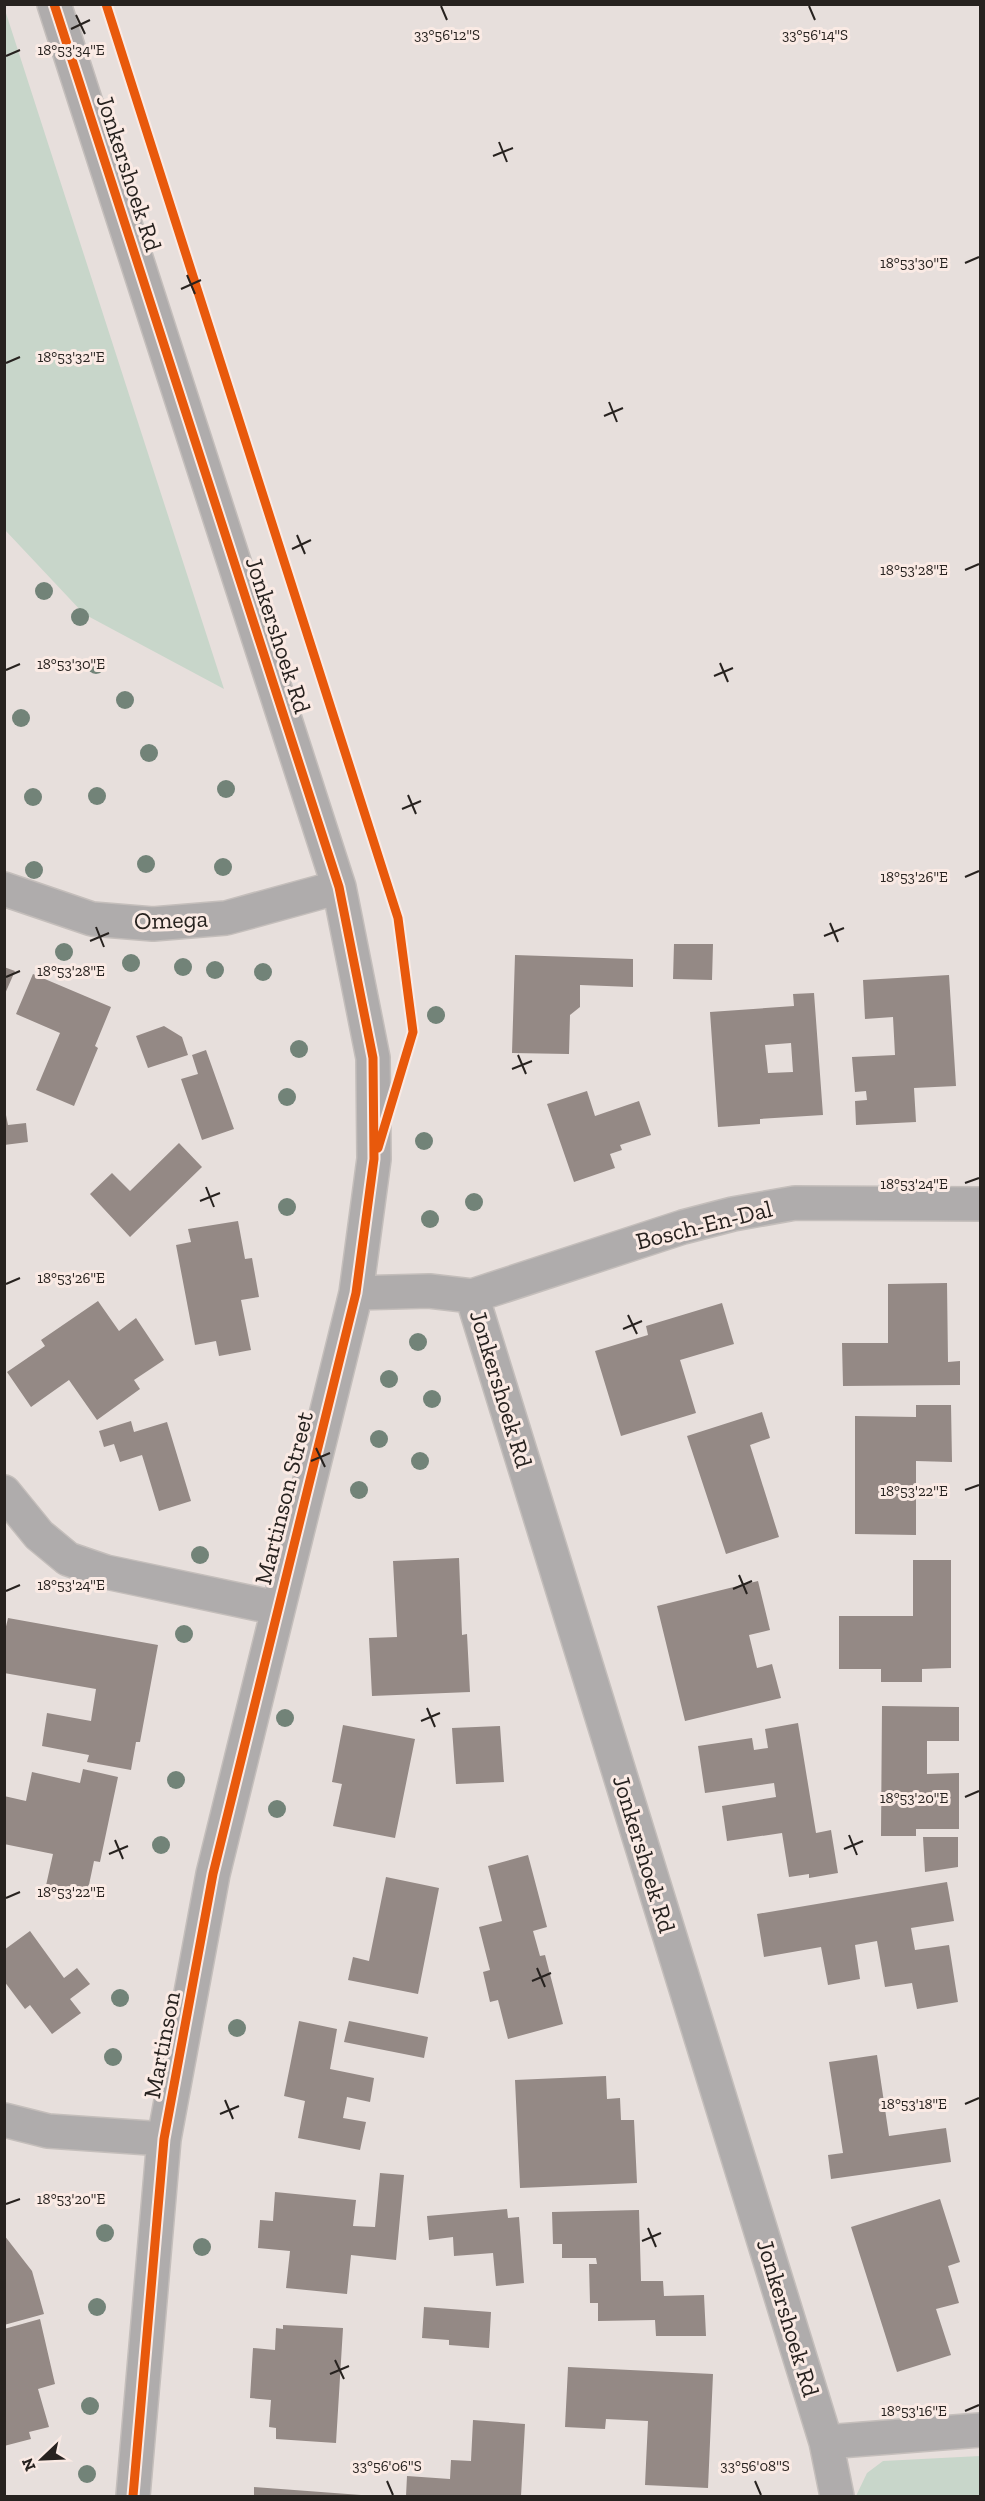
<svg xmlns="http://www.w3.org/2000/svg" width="985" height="2501" font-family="'Zilla Slab',serif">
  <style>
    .green { fill: #c8d6ca }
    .building { fill: #948985; fill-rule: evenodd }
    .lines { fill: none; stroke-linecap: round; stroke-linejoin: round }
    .minor-casing { stroke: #c4bebb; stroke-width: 36 }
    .minor { stroke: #afacac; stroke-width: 33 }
    .cycleway-casing { stroke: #faeae4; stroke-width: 13 }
    .cycleway { stroke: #e8590c; stroke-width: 9 }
    .tree { fill: #728378 }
    .ticks { fill: none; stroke: #27221f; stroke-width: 2 }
    .labels { text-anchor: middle; stroke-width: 6; stroke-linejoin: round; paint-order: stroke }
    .street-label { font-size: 24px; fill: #27221f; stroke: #faeae4 }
    .ticks-label { font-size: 15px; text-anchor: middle; fill: #27221f; stroke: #faeae4; stroke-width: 6; stroke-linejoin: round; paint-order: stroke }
  </style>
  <rect width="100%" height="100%" fill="#e7dfdc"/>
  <!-- green -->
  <path class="green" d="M5,10L224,689L84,614L5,530Z
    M980,2456V2496H856L867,2473L883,2461Z"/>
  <!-- building -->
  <path class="building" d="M674,944H713L712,980L673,979Z
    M515,955L633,959V987L580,985V1007L570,1015L569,1054L512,1053Z
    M4,967L15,971L4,996Z
    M33,974L111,1007L95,1046L98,1048L74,1106L36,1090L60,1033L16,1014Z
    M949,975L956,1086L914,1088L916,1122L856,1125L855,1101L867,1100L866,1091L855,1092L852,1057L895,1055L893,1017L865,1019L863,980Z
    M814,993L823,1115L760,1119V1124L718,1127L710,1012L794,1006L793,994ZM791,1043L793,1072L768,1073L765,1045Z
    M164,1026L182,1037L188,1055L148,1068L136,1036Z
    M206,1050L234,1129L202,1140L181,1079L198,1074L192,1055Z
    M587,1091L595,1116L639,1101L651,1135L620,1145L622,1150L610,1154L615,1168L574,1182L547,1104Z
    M4,1105L8,1125L26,1123L28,1142L4,1145Z
    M179,1143L202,1167L130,1237L90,1194L112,1173L130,1191Z
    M238,1221L245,1259L252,1258L259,1297L241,1300L251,1350L219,1356L216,1341L195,1345L176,1245L191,1242L188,1229Z
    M947,1283L948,1362L960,1361V1385L843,1386L842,1343H888V1284Z
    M98,1301L119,1331L136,1318L164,1360L134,1380L140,1389L97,1420L69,1380L31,1407L7,1372L45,1346L41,1340Z
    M722,1303L734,1344L680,1360L696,1413L621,1436L595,1351L648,1335L646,1326Z
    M916,1405H951L952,1462L916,1461V1535L855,1534V1416L916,1417Z
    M762,1412L770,1438L750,1445L779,1537L726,1554L687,1436Z
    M131,1421L134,1432L167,1422L191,1501L159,1511L142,1455L120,1462L114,1444L104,1447L99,1431Z
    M459,1558L462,1635L467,1634L470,1692L372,1696L369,1638L397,1637L393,1561Z
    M913,1560H951V1668L922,1669V1682H881V1669H839V1616H913Z
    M758,1581L770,1630L749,1635L757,1668L772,1664L781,1698L685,1721L657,1606Z
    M8,1618L158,1645L140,1742H136L131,1770L87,1762L89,1755L42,1746L47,1713L91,1721L96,1689L4,1673V1635Z
    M882,1706L959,1707V1741H927V1774L959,1773V1829H916V1836H881Z
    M798,1723L816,1833L831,1830L838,1873L809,1878V1874L789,1877L782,1833L727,1841L722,1806L776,1797L774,1783L705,1793L698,1746L752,1738L754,1750L768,1748L765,1729Z
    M343,1725L415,1739L395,1838L333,1826L342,1784L332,1782Z
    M500,1726L504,1782L456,1784L452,1728Z
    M83,1769L118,1777L100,1862L94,1861L86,1899L45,1890L53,1854L4,1844V1796L26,1801L32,1772L80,1783Z
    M923,1837H958V1867L925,1872Z
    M528,1855L547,1927L533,1931L540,1956L545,1955L563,2024L508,2039L498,2000L490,2002L483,1972L490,1970L479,1927L502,1921L488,1866Z
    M386,1877L439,1888L418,1994L348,1980L353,1957L369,1961Z
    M947,1882L954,1921L911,1928L915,1950L949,1945L958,2002L917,2009L912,1983L885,1987L877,1941L855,1945L860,1979L828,1985L821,1947L764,1957L757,1914Z
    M30,1931L64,1978L77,1968L90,1984L70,1999L81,2013L52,2034L30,2005L25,2009L4,1981V1950Z
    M299,2021L337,2029L330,2069L374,2078L370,2102L347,2097L343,2118L366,2122L360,2150L298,2138L305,2101L284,2096Z
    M349,2021L428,2037L424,2058L344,2042Z
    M877,2055L889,2136L946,2128L951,2162L831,2179L828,2155L843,2153L829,2062Z
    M606,2076L607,2099L620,2098L621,2120H634L637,2183L520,2188L515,2080Z
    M380,2173L404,2175L396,2260L351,2255L347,2294L286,2288L290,2251L258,2248L260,2220L273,2221L275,2192L356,2200L353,2226L375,2227Z
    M940,2199L960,2262L948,2266L959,2303L936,2309L951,2355L897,2372L851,2227Z
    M507,2209L508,2218L519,2217L524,2283L496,2286L493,2253L454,2256L453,2237L429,2240L427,2216Z
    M639,2210L641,2281H663L664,2296L704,2295L706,2336H656L655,2320L598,2321V2303H590L589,2264H597L596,2258H562V2244H553L552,2212Z
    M4,2235L32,2271L44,2314L4,2325Z
    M424,2307L491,2312L489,2348L449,2345V2340L422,2338Z
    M40,2319L55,2384L38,2389L49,2427L29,2432L31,2439L4,2446V2329Z
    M283,2325L343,2328L336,2443L276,2439V2428L269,2427L271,2400L250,2398L253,2348L275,2350L276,2328L283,2329Z
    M568,2367L713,2374L708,2488L645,2485L648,2421L606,2419L605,2429L565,2427Z
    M473,2420L525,2424L521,2496H406L407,2476L450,2479L451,2460L471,2461Z
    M254,2487L361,2495V2496H254Z"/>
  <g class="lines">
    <defs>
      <path id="minor" d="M54,4L339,887L373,1058L374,1159L356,1293L213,1874L164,2139L133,2496
        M4,889L92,919L153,924L226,918L339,887
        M356,1293L429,1291L472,1296L826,2442L837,2496
        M472,1296L683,1227L733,1214L795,1203L980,1204
        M4,1492L39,1535L68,1559L106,1572L277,1608
        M4,2120L48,2131L164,2139
        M826,2442L980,2430"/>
    </defs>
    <!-- minor casing -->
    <use href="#minor" class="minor-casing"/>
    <!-- minor -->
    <use href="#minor" class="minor"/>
    <defs>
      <path id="cycleway" d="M54,4L339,887L373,1058L374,1159L356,1293L213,1874L164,2139L133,2496
        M106,4L398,918L413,1032L378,1148"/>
    </defs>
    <!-- cycleway casing -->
    <use href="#cycleway" class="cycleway-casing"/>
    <!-- cycleway -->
    <use href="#cycleway" class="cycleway"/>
  </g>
  <!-- trees -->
  <g class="tree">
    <circle cx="44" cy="591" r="9"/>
    <circle cx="80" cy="617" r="9"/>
    <circle cx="96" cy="665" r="9"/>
    <circle cx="125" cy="700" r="9"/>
    <circle cx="21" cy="718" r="9"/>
    <circle cx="149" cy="753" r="9"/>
    <circle cx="226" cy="789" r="9"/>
    <circle cx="97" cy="796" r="9"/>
    <circle cx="33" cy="797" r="9"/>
    <circle cx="146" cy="864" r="9"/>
    <circle cx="223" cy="867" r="9"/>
    <circle cx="34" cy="870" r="9"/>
    <circle cx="64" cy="952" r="9"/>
    <circle cx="131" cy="963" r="9"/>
    <circle cx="183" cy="967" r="9"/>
    <circle cx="215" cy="970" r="9"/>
    <circle cx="263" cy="972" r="9"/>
    <circle cx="436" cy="1015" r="9"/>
    <circle cx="299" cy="1049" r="9"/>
    <circle cx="287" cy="1097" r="9"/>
    <circle cx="424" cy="1141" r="9"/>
    <circle cx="474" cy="1202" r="9"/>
    <circle cx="287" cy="1207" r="9"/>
    <circle cx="430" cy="1219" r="9"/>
    <circle cx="418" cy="1342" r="9"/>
    <circle cx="389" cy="1379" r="9"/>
    <circle cx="432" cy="1399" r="9"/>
    <circle cx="379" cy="1439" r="9"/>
    <circle cx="420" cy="1461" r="9"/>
    <circle cx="359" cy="1490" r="9"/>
    <circle cx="200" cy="1555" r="9"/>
    <circle cx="184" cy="1634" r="9"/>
    <circle cx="285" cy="1718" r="9"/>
    <circle cx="176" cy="1780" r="9"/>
    <circle cx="277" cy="1809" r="9"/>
    <circle cx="161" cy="1845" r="9"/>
    <circle cx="120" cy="1998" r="9"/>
    <circle cx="237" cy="2028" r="9"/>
    <circle cx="113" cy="2057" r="9"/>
    <circle cx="105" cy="2233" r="9"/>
    <circle cx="202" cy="2247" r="9"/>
    <circle cx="97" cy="2307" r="9"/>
    <circle cx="90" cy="2406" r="9"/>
    <circle cx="87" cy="2474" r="9"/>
  </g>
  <!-- ticks -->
  <path class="ticks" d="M441,6L447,20M809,6L815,20M76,15L85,34M71,29L90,20M6,56L20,50M499,142L507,162M493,156L513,148M965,263L979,257M187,275L195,294M181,289L201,280M6,363L20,357M609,402L617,422M604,416L623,408M297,535L305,554M292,549L311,540M965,570L979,564M720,663L728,682M6,670L20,664M714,676L733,668M408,795L416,814M402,809L421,801M965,877L979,871M830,923L838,942M96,927L104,947M824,936L844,928M90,941L109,933M6,977L20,971M518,1055L526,1074M512,1069L532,1061M965,1183L979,1178M206,1187L214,1207M200,1201L220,1193M6,1284L20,1278M628,1315L637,1334M623,1329L642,1321M316,1448L325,1467M311,1461L330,1453M965,1490L979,1485M739,1575L747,1594M733,1589L752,1581M6,1591L20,1585M427,1708L435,1727M421,1721L440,1713M965,1797L979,1791M849,1835L857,1855M115,1840L123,1859M844,1849L863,1841M109,1854L128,1846M6,1898L20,1892M537,1968L545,1987M532,1981L551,1973M225,2100L233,2119M965,2104L979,2098M220,2114L239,2106M6,2204L20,2199M648,2228L656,2247M642,2241L661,2233M335,2360L344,2379M330,2374L349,2366M965,2411L979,2405M387,2481L393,2495M755,2481L761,2495"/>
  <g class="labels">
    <!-- street labels -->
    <g class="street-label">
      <text transform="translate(129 173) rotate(72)" y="8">Jonkershoek Rd</text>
      <text transform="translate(278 635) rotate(72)" y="8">Jonkershoek Rd</text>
      <text transform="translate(171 920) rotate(-2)" y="8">Omega</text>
      <text transform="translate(704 1225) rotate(-14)" y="8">Bosch-En-Dal</text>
      <text transform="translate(501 1389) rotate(73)" y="8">Jonkershoek Rd</text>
      <text transform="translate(284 1498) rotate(-76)" y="8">Martinson Street</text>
      <text transform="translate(644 1854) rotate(73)" y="8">Jonkershoek Rd</text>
      <text transform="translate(162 2045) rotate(-79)" y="8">Martinson</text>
      <text transform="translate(788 2318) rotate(73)" y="8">Jonkershoek Rd</text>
    </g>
  </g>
  <g class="ticks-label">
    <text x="447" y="40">33°56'12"S</text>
    <text x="815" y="40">33°56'14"S</text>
    <text x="71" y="55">18°53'34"E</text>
    <text x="914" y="268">18°53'30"E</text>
    <text x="71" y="362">18°53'32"E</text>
    <text x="914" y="575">18°53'28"E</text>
    <text x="71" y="669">18°53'30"E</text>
    <text x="914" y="882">18°53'26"E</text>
    <text x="71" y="976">18°53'28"E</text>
    <text x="914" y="1189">18°53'24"E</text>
    <text x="71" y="1283">18°53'26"E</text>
    <text x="914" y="1496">18°53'22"E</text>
    <text x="71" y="1590">18°53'24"E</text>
    <text x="914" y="1803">18°53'20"E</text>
    <text x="71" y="1897">18°53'22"E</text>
    <text x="914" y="2109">18°53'18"E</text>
    <text x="71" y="2204">18°53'20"E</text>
    <text x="914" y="2416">18°53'16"E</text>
    <text x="387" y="2471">33°56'06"S</text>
    <text x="755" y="2471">33°56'08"S</text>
  </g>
  <!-- border -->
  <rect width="985" height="2501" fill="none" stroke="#27221f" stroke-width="12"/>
  <!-- north arrow -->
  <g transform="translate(42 2459) rotate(247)" stroke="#faeae4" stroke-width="4.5" paint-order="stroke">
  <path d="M0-4.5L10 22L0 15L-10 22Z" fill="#27221f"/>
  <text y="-9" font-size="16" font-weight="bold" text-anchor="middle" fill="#27221f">N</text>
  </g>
</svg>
